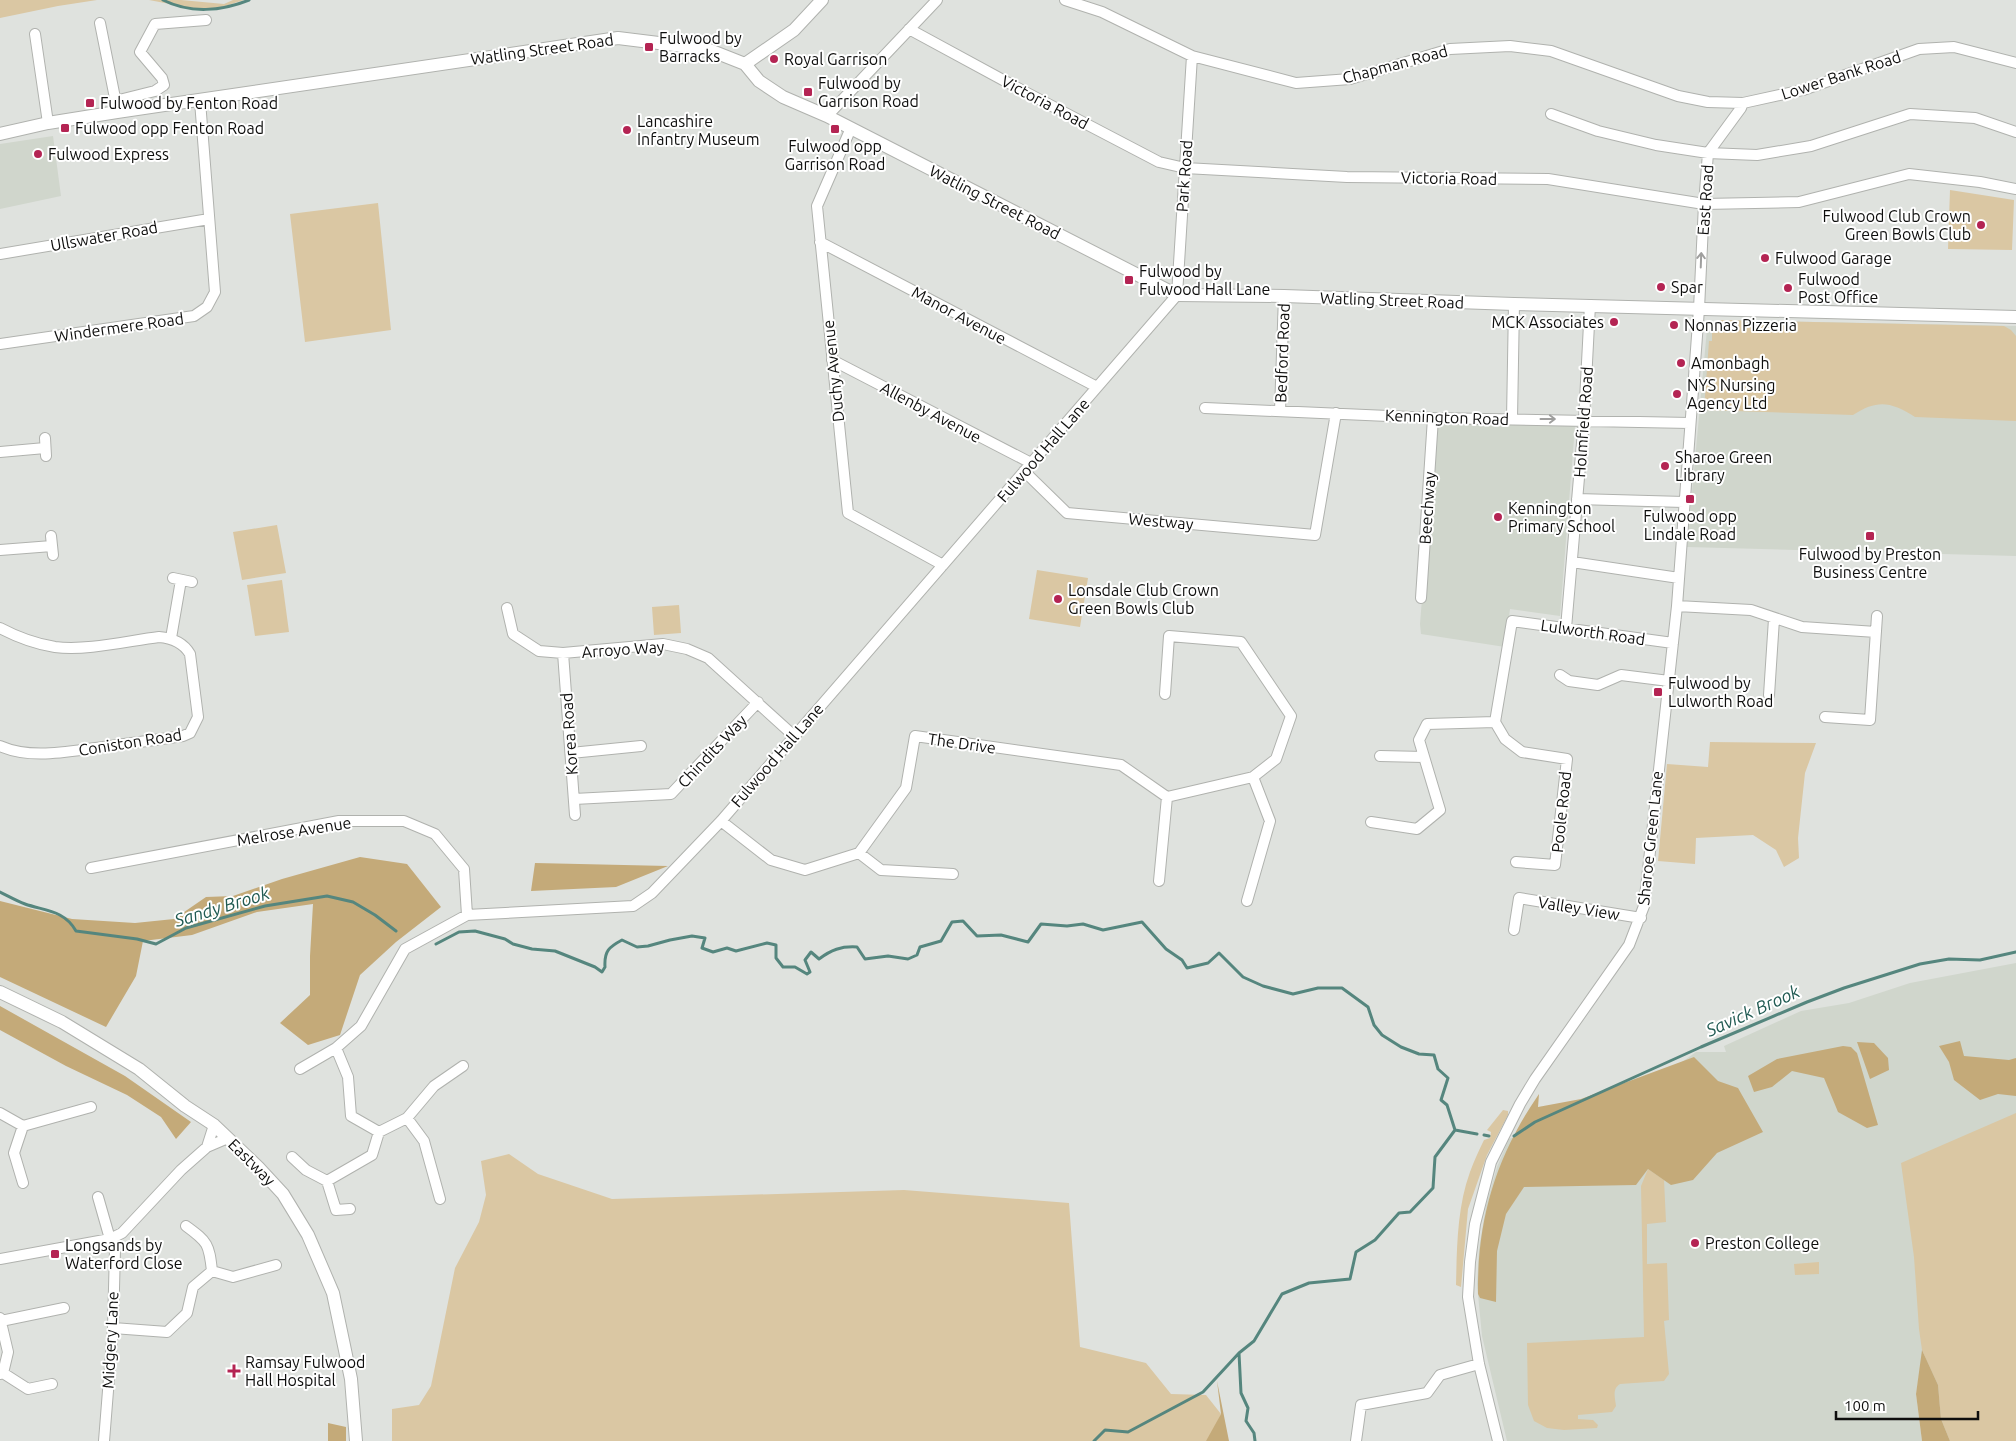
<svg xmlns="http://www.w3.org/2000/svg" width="2016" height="1441" font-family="Ubuntu,sans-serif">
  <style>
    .built { fill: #d0d6cc }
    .green { fill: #dac7a3 }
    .forest { fill: #c4aa79 }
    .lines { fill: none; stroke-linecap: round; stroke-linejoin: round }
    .stream { stroke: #55867e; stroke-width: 3 }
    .minor-casing { stroke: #b0b2ae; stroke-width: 12 }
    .major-casing { stroke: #b0b2ae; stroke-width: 14 }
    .minor { stroke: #fff; stroke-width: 10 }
    .major { stroke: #fff; stroke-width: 12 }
    .oneway { stroke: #9f9f9e }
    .poi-dot { fill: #b42453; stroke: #fff; stroke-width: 2 }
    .labels { text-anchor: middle; stroke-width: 4; stroke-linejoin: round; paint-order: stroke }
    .poi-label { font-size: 16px; fill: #0e0e0d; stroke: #fff; text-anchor: start }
    .street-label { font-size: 16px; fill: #0e0e0d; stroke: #fff }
    .water-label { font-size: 18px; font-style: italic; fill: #205a52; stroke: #fff }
  </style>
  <rect width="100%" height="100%" fill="#dfe2de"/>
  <!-- built -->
  <path class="built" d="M53,136L61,196L0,209V144Z
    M1720,320L2016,326V556L1687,547L1707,329Z
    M1436,422L1575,426L1560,616L1510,609L1505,647L1421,634L1420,624Z
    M2016,963V1441H1950L1941,1419L1939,1398L1923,1351L1916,1394L1922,1441H1507L1482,1336L1477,1284L1479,1249L1486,1206L1497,1167L1509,1139L1679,1064L1696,1052H1726L1724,1046L1801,1011L1849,1003L1910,983Z"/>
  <!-- green -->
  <path class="green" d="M0,0H97L58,6L0,18Z
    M149,0H181L224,4L233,0H244L219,8L196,9Z
    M1950,190L2014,200L2012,250L1948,249Z
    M378,203L391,330L305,342L290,214Z
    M1720,320L2004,326L2011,330L2016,336V421L1915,417C1891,402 1878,399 1853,415L1704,410L1709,341H1712V329Z
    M277,525L286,573L242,580L233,532Z
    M1037,570L1088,578L1080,627L1029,619Z
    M282,580L289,632L255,636L247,585Z
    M679,605L681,633L654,635L652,607Z
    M1710,742L1816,743L1805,773L1798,838L1799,858L1784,867L1776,850L1753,835L1696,838L1695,864L1658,861L1667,764L1708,767Z
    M1503,1110L1508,1111V1115L1487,1155L1468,1209L1461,1287L1456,1285C1457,1247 1457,1208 1470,1172C1474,1161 1479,1150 1484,1140L1490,1138L1491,1132L1487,1130Z
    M2016,1113V1441H1950L1941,1419L1938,1385L1922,1350L1919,1329L1914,1257L1901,1163Z
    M509,1154L538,1174L612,1199L904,1190L1069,1203L1080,1347L1146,1363L1171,1394L1206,1395L1221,1414L1209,1440L1206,1441H392V1409L419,1405L431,1386L455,1268L479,1222L486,1195L481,1161Z
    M1648,1169L1664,1180L1666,1222L1647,1224V1264L1667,1263L1669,1320L1664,1321L1669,1374L1664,1381L1620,1384C1612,1389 1615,1397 1616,1406L1612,1412L1578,1415V1419L1593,1420L1598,1425L1597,1428L1564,1430L1547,1428L1534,1421L1528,1405L1527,1343L1644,1337L1641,1186Z
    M1819,1262V1274L1795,1275L1794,1264Z"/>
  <!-- forest -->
  <path class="forest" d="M360,857L407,864L441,907L396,942L360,975L340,1035L308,1045L280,1023L310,995V956L313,904L257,912L192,935L143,941L136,976L106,1027L0,977V901L72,919L135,923L174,919L206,897L233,896L282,879Z
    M535,863L668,866L616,887L531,891Z
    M0,1006L125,1076L191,1122L176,1139L161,1117L127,1095L66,1066L0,1030Z
    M1960,1041L1964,1056L2009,1060L2016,1058V1096L1998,1094L1980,1100L1954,1080L1949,1062L1939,1046Z
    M1857,1042L1874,1043L1888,1058L1889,1070L1870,1079Z
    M1843,1046L1851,1047L1857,1053L1878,1125L1867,1128L1838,1112L1824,1078L1792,1071L1772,1087L1754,1092L1748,1076L1777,1059Z
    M1694,1057L1718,1081L1738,1088L1763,1132L1717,1153L1693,1180L1671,1185L1648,1169L1636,1185L1524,1187L1506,1214L1497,1251L1496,1302L1480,1298L1478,1294C1477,1219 1496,1156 1539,1094L1538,1107L1581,1099Z
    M1922,1350L1938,1385L1941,1419L1950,1441H1922L1916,1394Z
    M1217,1381L1229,1441H1206L1221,1414Z
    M328,1423L346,1427V1441H328Z"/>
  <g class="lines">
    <!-- stream -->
    <path class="stream" d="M163,0C190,14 222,11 249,0
      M0,892C8,896 17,901 25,904C45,911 64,910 76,931L137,939L156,944L186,928L265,906L327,896L353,902L375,915L396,931
      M436,944L459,932L475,931L505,939L513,944L532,949L555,951L595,967L602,972L605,967C604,951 609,947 622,940L637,947L648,946L670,940L692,936L705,938L702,948L713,952L727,948L736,951L767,943L776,945V958L783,967H795L807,974L810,972L805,960L811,952L819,959C831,950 841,946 857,947L865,959L888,956L908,959L917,955L920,947L941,941L952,922L963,921L977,936L1001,935L1028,942L1041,924L1067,926L1083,924L1103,930L1142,922L1166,949L1182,960L1187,968L1208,963L1219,953L1243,977L1263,986L1293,994L1318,988H1342L1368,1007L1374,1025L1382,1035L1401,1047L1419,1054L1434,1055L1438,1069L1448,1078L1441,1100L1447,1105L1455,1130
      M1484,1135L1489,1136
      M1514,1136L1535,1122L1701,1047L1807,1002L1844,988L1920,964L1949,959L1980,960L2016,952
      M1239,1353L1241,1393L1248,1408L1246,1421L1254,1433L1255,1441
      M1094,1441L1105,1430L1128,1432L1203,1392L1239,1353L1254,1341L1282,1294L1309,1283L1350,1279L1356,1252L1375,1240L1399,1213L1410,1212L1433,1188L1435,1157L1455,1130L1477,1134"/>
    <defs>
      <path id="minor" d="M1065,0L1102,12L1192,56L1296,83L1350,79L1450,49L1510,46L1551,51L1678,96L1708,102L1743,103L1803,90L1919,49L1954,47L2016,63
        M100,23L117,108
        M909,29L1027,93L1159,162L1185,168L1347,177L1548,179L1704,204L1799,202L1909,174L1980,182L2016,189
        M35,34L48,123
        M115,101L155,91L164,85L162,78L140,52L155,24L206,20
        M1551,114L1598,131L1656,145L1708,153L1757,155L1811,146L1910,114L1975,118L2016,132
        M827,116L937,0
        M851,128L817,206L848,513L943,565
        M820,242L1097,387
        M0,254L209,219
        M0,344L194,316L207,307L215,292L200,101
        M832,360L1031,463
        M1205,408L1433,418L1690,423
        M1280,411L1284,296
        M1512,419L1514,304
        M45,438L46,456
        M0,452L45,448
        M1024,471L1067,513L1315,535L1336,413
        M1577,499L1684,502
        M51,536L53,555
        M0,550L52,546
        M1572,562L1679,578
        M173,578L192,582
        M1421,598L1433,418
        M1677,606L1751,610L1802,627L1876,632
        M507,608L513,634L539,651L563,653L663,644L687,649L708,658L793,735
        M0,628C17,637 36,644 55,647C87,651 127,641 159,637C172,638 183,642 190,654L198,717L190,733L183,736C156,740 129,743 103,747C69,751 32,760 0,746
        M1566,628L1584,420L1590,305
        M171,638L181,580
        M563,653L575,815
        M1560,675L1569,681L1598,685L1621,675L1669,681
        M1165,694L1169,636L1241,642L1291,716L1276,759L1253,777
        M1769,695L1774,619
        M1825,717L1870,720L1877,616
        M571,753L641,746
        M1380,756L1424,757
        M574,799L671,794L758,702
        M721,821L771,860L805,870L859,853L906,788L915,736L1121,765L1167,797L1253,777L1270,821L1247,901
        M1371,822L1417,829L1440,810L1419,740L1427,724L1495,722
        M859,853L881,870L953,874
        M1516,862L1555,865L1567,759L1522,752L1505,739L1495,722L1512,621L1673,643
        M91,868L339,821H404L435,834L464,869L467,915
        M1159,881L1167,797
        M1514,930L1519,898L1641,918
        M336,1048L348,1077L351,1116L379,1132L407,1118L434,1086L463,1066
        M300,1069L336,1048L361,1026L405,949L467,915L633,906L652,893L721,821L1177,295L1192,56
        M0,1113L23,1126L91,1107
        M407,1118L424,1141L440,1199
        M207,1147L214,1125
        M292,1157L306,1170L327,1181L372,1155L379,1132
        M327,1181L336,1210L350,1209
        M23,1183L14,1153L23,1126
        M98,1197L110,1239L115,1249L113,1328L104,1441
        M186,1226C208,1242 209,1244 212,1271
        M0,1259L110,1239L122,1233L181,1170L207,1147L228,1138
        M0,1318L8,1352L3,1373L0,1374
        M1,1321L64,1308
        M113,1328L167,1332L187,1313L193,1287L212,1271L233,1277L276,1265
        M3,1373L28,1389L52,1384
        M1356,1441L1361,1405L1427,1393L1440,1375L1479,1364
        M1498,1441L1479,1364L1468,1297L1470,1262L1475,1224L1491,1162L1520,1104L1535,1079L1629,945L1644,906L1677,606L1699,309L1704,204L1708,153L1741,108L1743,103"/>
      <path id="major" d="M745,64L794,30L822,0
        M0,134L48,123L117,112L618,38L707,49L745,64L759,81L783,97L827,116L1177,295L1284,296L1514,304L2016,317
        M0,992L62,1022L139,1069L185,1106L214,1125L258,1167L283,1194L308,1235L333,1293L351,1379L356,1441"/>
    </defs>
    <!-- minor casing -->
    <use href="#minor" class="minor-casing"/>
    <!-- major casing -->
    <use href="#major" class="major-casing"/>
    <!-- minor -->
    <use href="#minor" class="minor"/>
    <!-- major -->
    <use href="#major" class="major"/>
  </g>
  <!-- one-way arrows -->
  <defs><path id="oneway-shaft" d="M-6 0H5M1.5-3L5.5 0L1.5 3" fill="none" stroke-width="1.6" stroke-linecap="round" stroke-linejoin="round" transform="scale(1.25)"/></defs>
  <g class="oneway">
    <use href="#oneway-shaft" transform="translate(1701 260) rotate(-88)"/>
    <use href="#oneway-shaft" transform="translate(1548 419)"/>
  </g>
  <!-- markers -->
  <g class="poi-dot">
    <rect x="644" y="42" width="10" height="10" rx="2.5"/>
    <circle cx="774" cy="59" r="5"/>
    <rect x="803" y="87" width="10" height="10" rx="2.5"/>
    <rect x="85" y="98" width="10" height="10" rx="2.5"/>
    <rect x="60" y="123" width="10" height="10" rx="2.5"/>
    <rect x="830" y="124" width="10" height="10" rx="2.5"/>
    <circle cx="627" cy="130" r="5"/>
    <circle cx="38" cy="154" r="5"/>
    <circle cx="1981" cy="225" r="5"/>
    <circle cx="1765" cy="258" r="5"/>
    <rect x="1124" y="275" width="10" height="10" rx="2.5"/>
    <circle cx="1661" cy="287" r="5"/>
    <circle cx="1788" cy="288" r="5"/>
    <circle cx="1614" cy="322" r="5"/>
    <circle cx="1674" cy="325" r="5"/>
    <circle cx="1681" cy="363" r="5"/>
    <circle cx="1677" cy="394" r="5"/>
    <circle cx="1665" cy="466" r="5"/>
    <rect x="1685" y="494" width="10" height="10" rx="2.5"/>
    <circle cx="1498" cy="517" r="5"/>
    <rect x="1865" y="531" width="10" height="10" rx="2.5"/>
    <circle cx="1058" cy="599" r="5"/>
    <rect x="1653" y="687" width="10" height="10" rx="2.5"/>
    <circle cx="1695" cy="1243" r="5"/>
    <rect x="50" y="1249" width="10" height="10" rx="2.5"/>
    <path d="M231.5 1363.5h5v5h5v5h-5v5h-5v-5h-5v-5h5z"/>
  </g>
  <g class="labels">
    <!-- poi labels -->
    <g class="poi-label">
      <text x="659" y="44">Fulwood by<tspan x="659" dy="18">Barracks</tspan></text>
      <text x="784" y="65">Royal Garrison</text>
      <text x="818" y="89">Fulwood by<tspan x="818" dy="18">Garrison Road</tspan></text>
      <text x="100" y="109">Fulwood by Fenton Road</text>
      <text x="637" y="127">Lancashire<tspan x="637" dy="18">Infantry Museum</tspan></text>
      <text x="75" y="134">Fulwood opp Fenton Road</text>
      <text x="835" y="152" text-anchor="middle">Fulwood opp<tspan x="835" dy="18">Garrison Road</tspan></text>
      <text x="48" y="160">Fulwood Express</text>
      <text x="1971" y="222" text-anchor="end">Fulwood Club Crown<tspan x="1971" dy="18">Green Bowls Club</tspan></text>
      <text x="1775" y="264">Fulwood Garage</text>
      <text x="1139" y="277">Fulwood by<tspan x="1139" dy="18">Fulwood Hall Lane</tspan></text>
      <text x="1798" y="285">Fulwood<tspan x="1798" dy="18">Post Office</tspan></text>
      <text x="1671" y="293">Spar</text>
      <text x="1604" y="328" text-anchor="end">MCK Associates</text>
      <text x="1684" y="331">Nonnas Pizzeria</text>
      <text x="1691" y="369">Amonbagh</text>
      <text x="1687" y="391">NYS Nursing<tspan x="1687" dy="18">Agency Ltd</tspan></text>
      <text x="1675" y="463">Sharoe Green<tspan x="1675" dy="18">Library</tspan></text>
      <text x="1508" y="514">Kennington<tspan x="1508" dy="18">Primary School</tspan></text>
      <text x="1690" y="522" text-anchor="middle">Fulwood opp<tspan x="1690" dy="18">Lindale Road</tspan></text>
      <text x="1870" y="560" text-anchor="middle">Fulwood by Preston<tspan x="1870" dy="18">Business Centre</tspan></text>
      <text x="1068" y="596">Lonsdale Club Crown<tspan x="1068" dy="18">Green Bowls Club</tspan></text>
      <text x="1668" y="689">Fulwood by<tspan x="1668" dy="18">Lulworth Road</tspan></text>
      <text x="1705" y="1249">Preston College</text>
      <text x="65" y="1251">Longsands by<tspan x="65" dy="18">Waterford Close</tspan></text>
      <text x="245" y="1368">Ramsay Fulwood<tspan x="245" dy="18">Hall Hospital</tspan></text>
    </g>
    <!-- street labels -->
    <g class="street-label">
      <text transform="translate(542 49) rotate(-8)" y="6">Watling Street Road</text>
      <text transform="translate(1395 64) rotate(-15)" y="6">Chapman Road</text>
      <text transform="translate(1841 75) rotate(-18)" y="6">Lower Bank Road</text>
      <text transform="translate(1045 102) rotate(28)" y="6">Victoria Road</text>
      <text transform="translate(1184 176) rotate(-86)" y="6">Park Road</text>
      <text transform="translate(1449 178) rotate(1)" y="6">Victoria Road</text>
      <text transform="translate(1705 200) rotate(-86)" y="6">East Road</text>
      <text transform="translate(995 202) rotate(27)" y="6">Watling Street Road</text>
      <text transform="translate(104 236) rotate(-10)" y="6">Ullswater Road</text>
      <text transform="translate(1392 300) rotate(2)" y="6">Watling Street Road</text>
      <text transform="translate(959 315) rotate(28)" y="6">Manor Avenue</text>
      <text transform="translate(119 327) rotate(-8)" y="6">Windermere Road</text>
      <text transform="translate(1282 353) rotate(-88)" y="6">Bedford Road</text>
      <text transform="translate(833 371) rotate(-96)" y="6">Duchy Avenue</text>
      <text transform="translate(931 412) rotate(28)" y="6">Allenby Avenue</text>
      <text transform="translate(1447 417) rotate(2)" y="6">Kennington Road</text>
      <text transform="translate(1583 422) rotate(-86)" y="6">Holmfield Road</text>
      <text transform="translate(1043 450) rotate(-49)" y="6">Fulwood Hall Lane</text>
      <text transform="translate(1427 508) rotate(-86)" y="6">Beechway</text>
      <text transform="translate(1161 521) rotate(5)" y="6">Westway</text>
      <text transform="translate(1593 632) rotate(8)" y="6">Lulworth Road</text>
      <text transform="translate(623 649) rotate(-4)" y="6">Arroyo Way</text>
      <text transform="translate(569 734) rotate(-94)" y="6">Korea Road</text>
      <text transform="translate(130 742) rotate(-9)" y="6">Coniston Road</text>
      <text transform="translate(962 743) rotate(8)" y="6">The Drive</text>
      <text transform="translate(712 751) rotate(-47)" y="6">Chindits Way</text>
      <text transform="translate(777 755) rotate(-49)" y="6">Fulwood Hall Lane</text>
      <text transform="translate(1561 812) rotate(-84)" y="6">Poole Road</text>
      <text transform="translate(294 831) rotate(-9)" y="6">Melrose Avenue</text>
      <text transform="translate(1650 838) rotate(-84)" y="6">Sharoe Green Lane</text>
      <text transform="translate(1579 908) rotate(9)" y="6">Valley View</text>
      <text transform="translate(252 1162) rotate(45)" y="6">Eastway</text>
      <text transform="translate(110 1340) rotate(-87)" y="6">Midgery Lane</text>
    </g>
    <!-- water labels -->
    <g class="water-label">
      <text transform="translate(222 907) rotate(-17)" y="6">Sandy Brook</text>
      <text transform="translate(1753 1011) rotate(-24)" y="6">Savick Brook</text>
    </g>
  </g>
  <!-- scale -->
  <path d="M1836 1411v8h142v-8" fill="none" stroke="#0e0e0d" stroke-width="2.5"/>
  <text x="1844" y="1411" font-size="15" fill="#0e0e0d" stroke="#ffffff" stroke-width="4" paint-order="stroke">100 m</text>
</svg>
